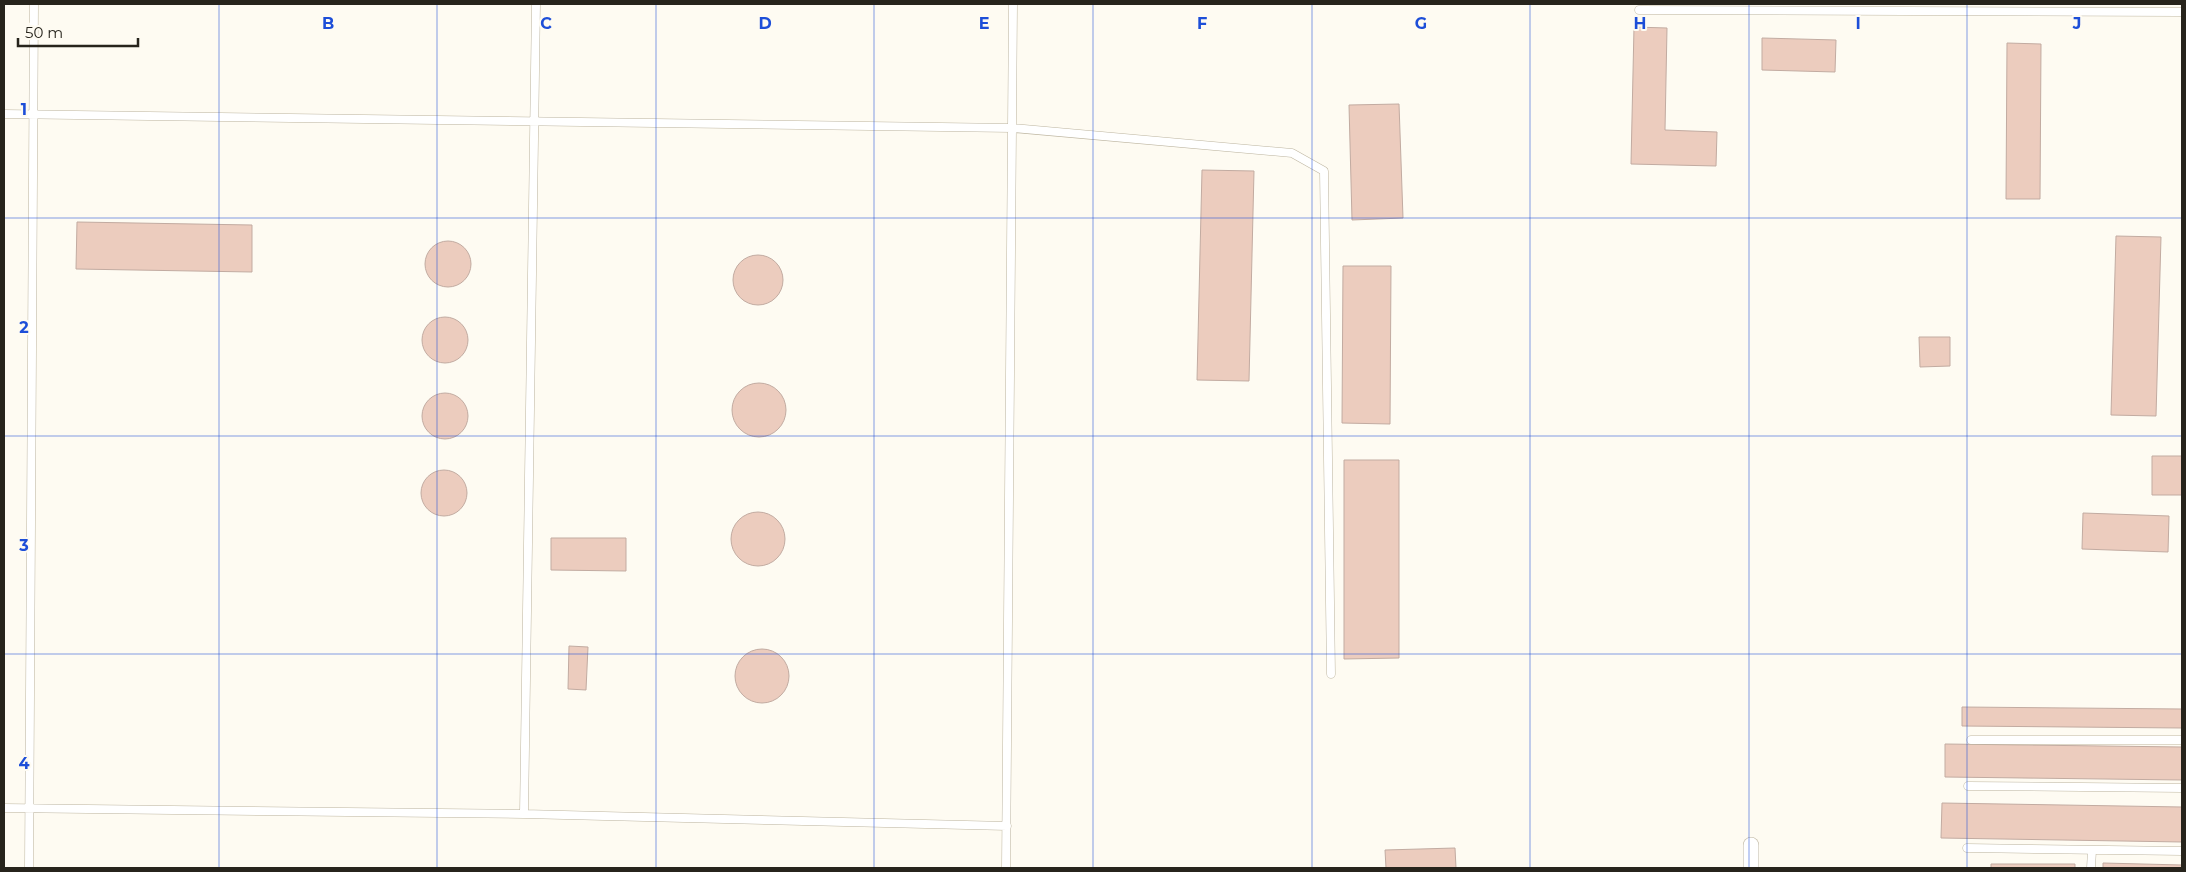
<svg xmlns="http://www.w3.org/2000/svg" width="2186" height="872" font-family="Montserrat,sans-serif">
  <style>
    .building { fill: #ecccbe; stroke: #c2aba1 }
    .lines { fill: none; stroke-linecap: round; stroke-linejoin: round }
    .lane-casing { stroke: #bdb5a0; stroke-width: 9 }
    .street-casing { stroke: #bdb5a0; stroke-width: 16 }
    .lane { stroke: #fff; stroke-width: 8 }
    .street { stroke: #fff; stroke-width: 15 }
    .grid { fill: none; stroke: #1d4ed8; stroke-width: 1; stroke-opacity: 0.55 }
    .grid-label { font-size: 16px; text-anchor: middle; font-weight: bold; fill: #1d4ed8; stroke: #fefbf2; stroke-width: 4; stroke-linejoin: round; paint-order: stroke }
  </style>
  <rect width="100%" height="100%" fill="#fefbf2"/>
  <!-- building -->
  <path class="building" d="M1634,27L1667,28L1665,130L1717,132L1716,166L1631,164Z
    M1762,38L1836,40L1835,72L1762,70Z
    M2007,43L2041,44L2040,199H2006Z
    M1399,104L1403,218L1352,220L1349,105Z
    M1202,170L1254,171L1249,381L1197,380Z
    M77,222L252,225V272L76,269Z
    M2116,236L2161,237L2156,416L2111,415Z
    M425 264a23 23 0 1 1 46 0a23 23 0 1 1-46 0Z
    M733 280a25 25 0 1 1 50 0a25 25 0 1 1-50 0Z
    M1343,266H1391L1390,424L1342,423Z
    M422 340a23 23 0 1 1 46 0a23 23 0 1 1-46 0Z
    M1919,337H1950V366L1920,367Z
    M732 410a27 27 0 1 1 54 0a27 27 0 1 1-54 0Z
    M422 416a23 23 0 1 1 46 0a23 23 0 1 1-46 0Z
    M2152,456H2182V495H2152Z
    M1344,460H1399V658L1344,659Z
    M421 493a23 23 0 1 1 46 0a23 23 0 1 1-46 0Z
    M731 539a27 27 0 1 1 54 0a27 27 0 1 1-54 0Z
    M2083,513L2169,516L2168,552L2082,549Z
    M551,538H626V571L551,570Z
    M569,646L588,647L586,690L568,689Z
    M735 676a27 27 0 1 1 54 0a27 27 0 1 1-54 0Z
    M1962,707L2182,709V728L1962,726Z
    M1945,744L2182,747V780L1945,777Z
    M1942,803L2182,807V842L1941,838Z
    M1455,848L1456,868H1386L1385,850Z
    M2103,863L2182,865V868H2103Z
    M1991,864H2075V868H1991Z"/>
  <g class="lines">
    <defs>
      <path id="lane" d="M1639,10L2182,12
        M4,114L1012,128L1292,153L1324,171L1331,674
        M1971,740H2182
        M1968,786L2182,788
        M4,808L524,814L1007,826
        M524,814L536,4
        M1967,848L2182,851
        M29,868L34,4
        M1006,868L1013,4
        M2091,868L2092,850"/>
      <path id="street" d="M1751,868V845"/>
    </defs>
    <!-- lane casing -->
    <use href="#lane" class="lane-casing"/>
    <!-- street casing -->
    <use href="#street" class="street-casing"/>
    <!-- lane -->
    <use href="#lane" class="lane"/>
    <!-- street -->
    <use href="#street" class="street"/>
  </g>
  <!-- grid -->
  <path class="grid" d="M219,4V868M437,4V868M656,4V868M874,4V868M1093,4V868M1312,4V868M1530,4V868M1749,4V868M1967,4V868M4,218H2182M4,436H2182M4,654H2182"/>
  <g class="grid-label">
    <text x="328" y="29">B</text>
    <text x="546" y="29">C</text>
    <text x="765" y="29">D</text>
    <text x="984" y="29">E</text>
    <text x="1202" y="29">F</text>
    <text x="1421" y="29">G</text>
    <text x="1640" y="29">H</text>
    <text x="1858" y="29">I</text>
    <text x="2077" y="29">J</text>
    <text x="24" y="115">1</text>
    <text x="24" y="333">2</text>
    <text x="24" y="551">3</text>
    <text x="24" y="769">4</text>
  </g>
  <!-- border -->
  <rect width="2186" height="872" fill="none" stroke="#27241c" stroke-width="10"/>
  <!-- scale -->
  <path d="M18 38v8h120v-8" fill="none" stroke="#27241c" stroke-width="2.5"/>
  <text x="25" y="38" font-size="15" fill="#27241c" stroke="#fefbf2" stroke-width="4" paint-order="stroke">50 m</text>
</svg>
